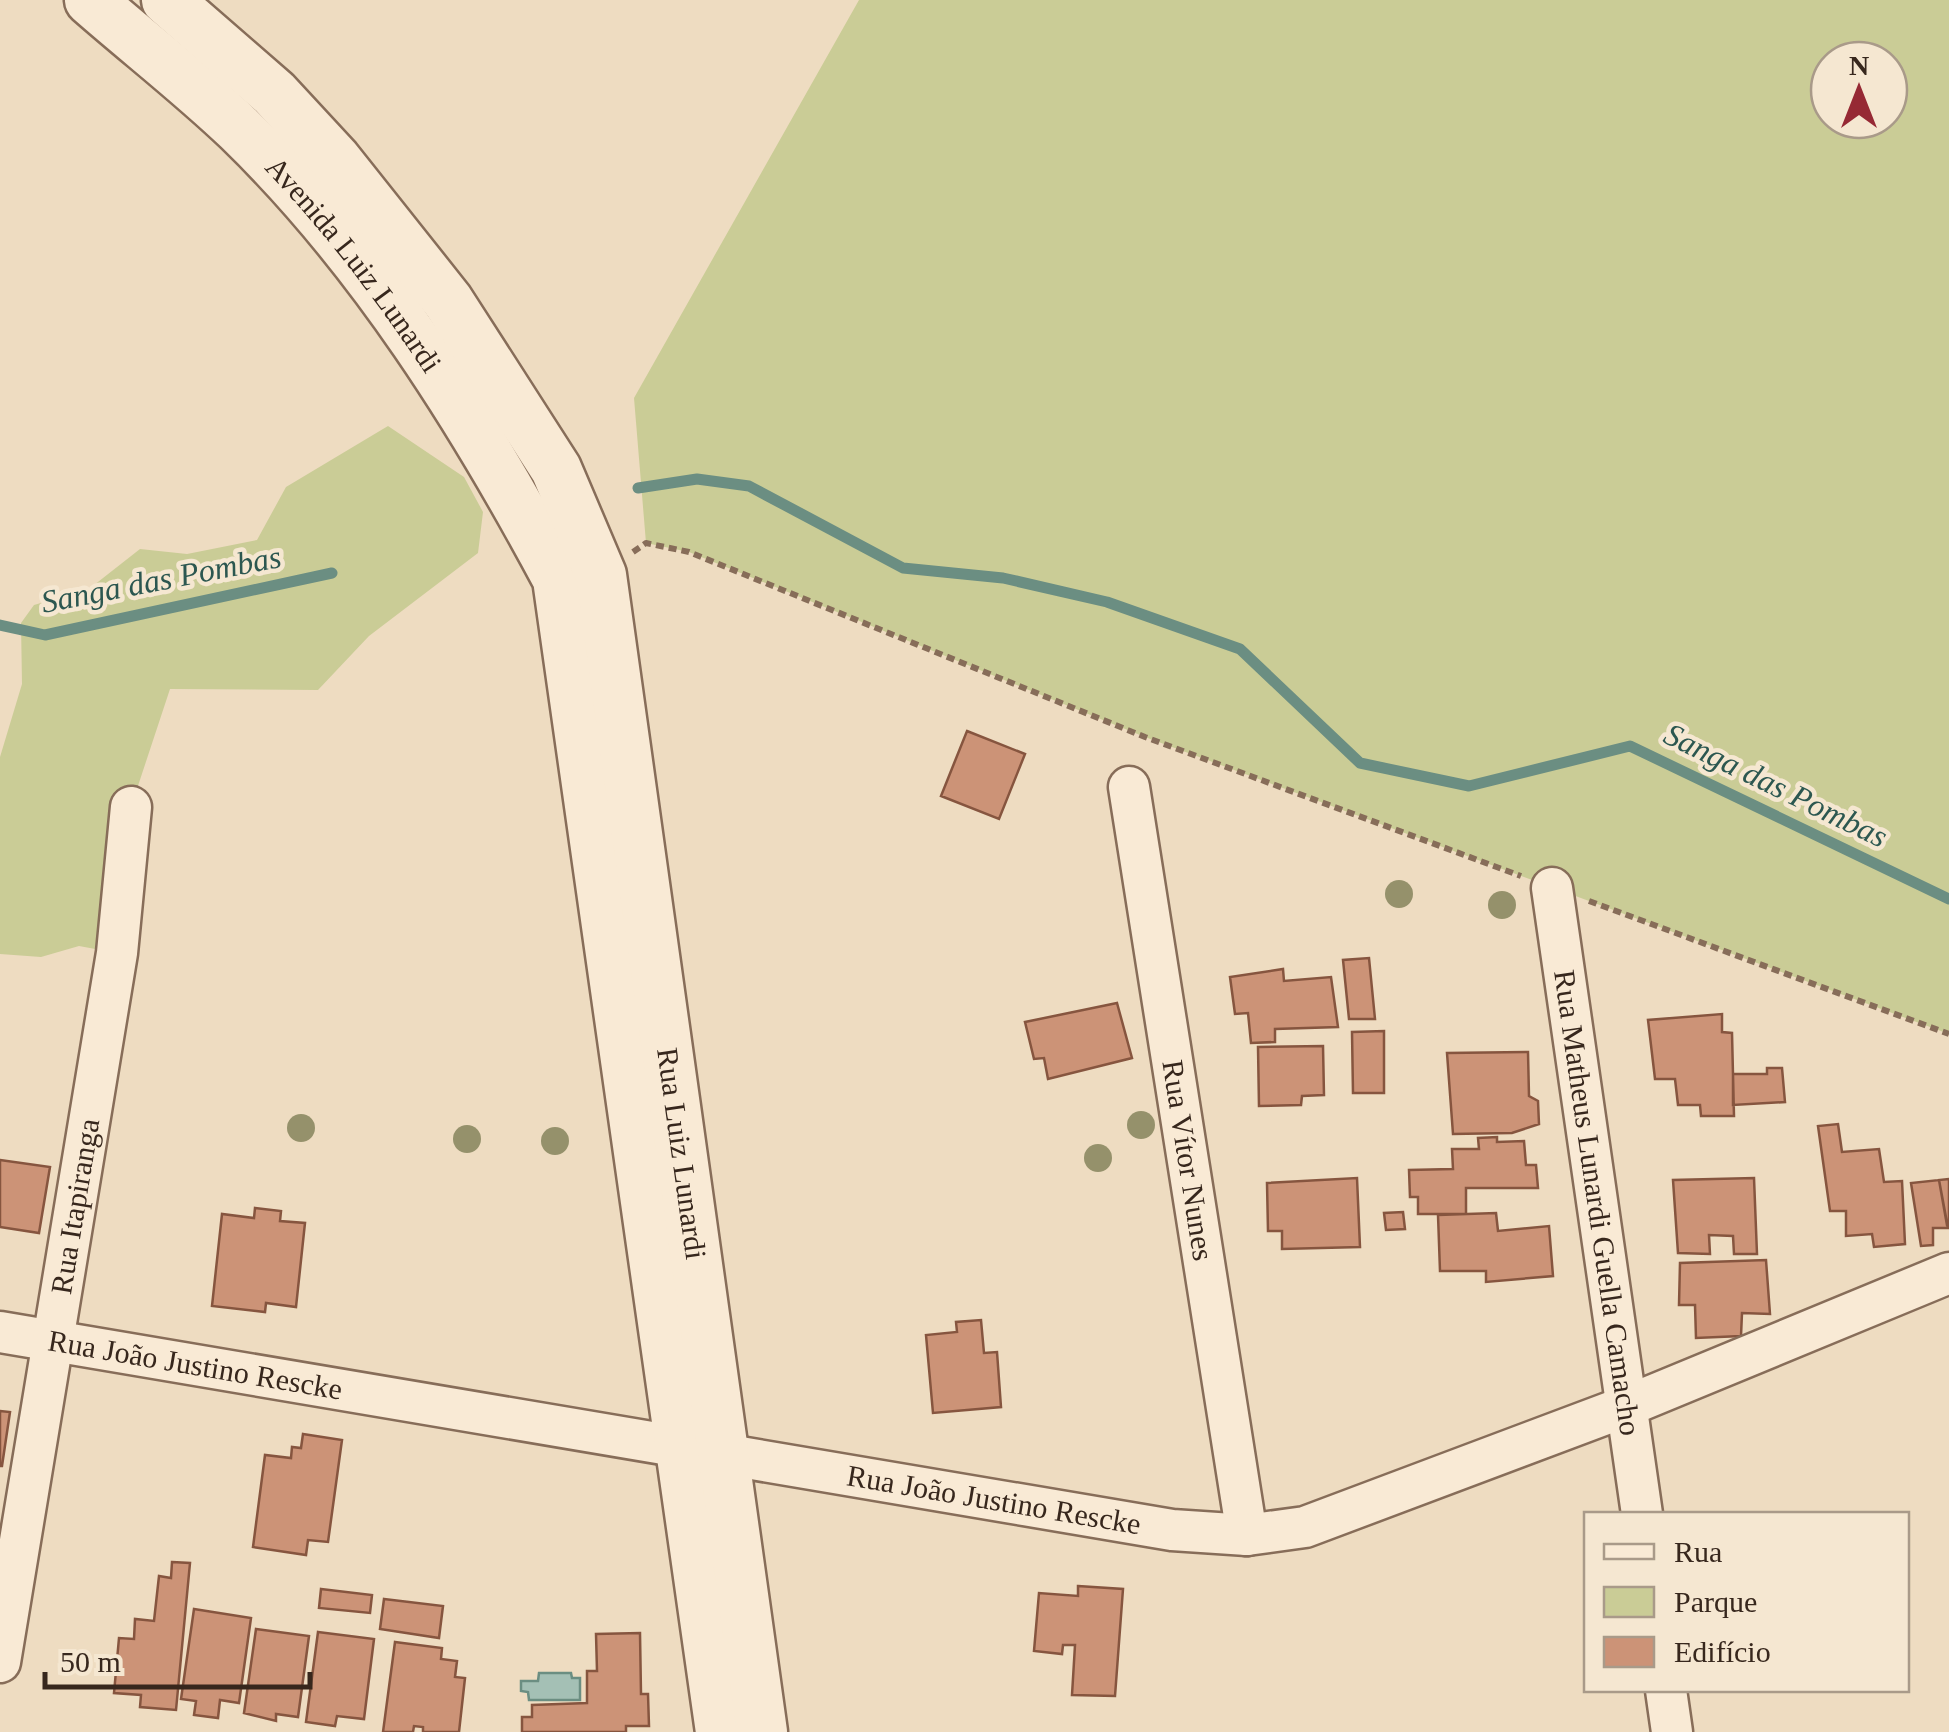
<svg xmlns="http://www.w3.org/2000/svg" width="1949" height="1732" font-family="'Times New Roman',serif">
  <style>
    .green { fill: #cacc96; fill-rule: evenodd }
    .water { fill: #a4c0b5; stroke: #6b8e82; stroke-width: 2.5 }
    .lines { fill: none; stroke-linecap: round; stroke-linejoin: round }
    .stream { stroke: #6b8e82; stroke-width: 11 }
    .building { fill: #cc9377; stroke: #86553f; stroke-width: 2.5 }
    .minor-casing { stroke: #876d59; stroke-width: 45 }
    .tertiary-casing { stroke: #876d59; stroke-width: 55 }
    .path { stroke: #876d59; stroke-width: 6; stroke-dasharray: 8 5; stroke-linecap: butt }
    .minor { stroke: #f9ead5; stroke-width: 40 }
    .tertiary { stroke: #f9ead5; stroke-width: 50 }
    .tree { fill: #95916b }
    .labels { text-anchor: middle; stroke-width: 9; stroke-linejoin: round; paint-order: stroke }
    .street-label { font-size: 30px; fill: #37271d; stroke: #f5e7d1 }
    .water-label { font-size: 32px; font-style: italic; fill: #2c5750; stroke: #f5e7d1 }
  </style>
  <rect width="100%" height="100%" fill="#eedcc1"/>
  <!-- green -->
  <path class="green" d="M859,0H1949V1034L1145,737L689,552L646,543L634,398ZM1829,60H1889V120H1829Z
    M388,426L464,477L483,512L478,553L369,636L318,690L170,689L131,807L117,953L79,946L41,957L0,954V757L22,684L21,623L34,605L89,589L140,549L187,554L257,540L286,487Z"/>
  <!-- water -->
  <path class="water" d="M539,1673H571L572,1678H580V1700H529L528,1692L521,1691V1681H538Z"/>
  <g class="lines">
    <!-- stream -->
    <path class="stream" d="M638,488L697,479L749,486L903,568L1003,578L1107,602L1240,649L1360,763L1469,786L1630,746L1949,899
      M0,625L45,635L332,573"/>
  </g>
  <!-- building -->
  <path class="building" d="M967,731L1025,754L999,819L941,796Z
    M1369,958L1375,1019H1349L1343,960Z
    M1283,969L1284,981L1331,977L1338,1027L1275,1029V1042L1251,1043L1248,1013L1235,1014L1230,977Z
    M1117,1003L1132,1058L1048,1079L1044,1058L1034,1059L1025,1022Z
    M1722,1014V1032L1732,1033L1734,1116H1701L1700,1105H1678L1675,1079H1655L1648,1020Z
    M1384,1031V1093H1353L1352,1032Z
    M1323,1046L1324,1095L1302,1096L1301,1105L1259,1106L1258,1047Z
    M1528,1052L1529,1096L1538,1101L1539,1124L1512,1133L1453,1134L1447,1053Z
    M1767,1068H1782L1785,1102L1733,1105V1074H1767Z
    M1838,1124L1842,1152L1879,1149L1884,1182L1902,1181L1905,1244L1874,1247L1872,1234L1846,1236V1211H1830L1818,1126Z
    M1497,1137V1142L1524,1141L1526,1165H1536L1538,1188H1466V1214H1418V1197H1410L1409,1170L1453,1169L1452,1149H1479L1478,1138Z
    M0,1160L50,1167L39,1233L0,1227Z
    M1357,1178L1360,1247L1282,1249V1231H1268L1267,1183Z
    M1754,1178L1757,1254H1734L1733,1236L1709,1235L1710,1254L1678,1253L1673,1180Z
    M1949,1179V1225H1947L1939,1180Z
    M1939,1180L1948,1228H1933V1245L1921,1246L1911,1183Z
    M255,1208L281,1211L280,1221L305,1223L296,1307L266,1303L265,1312L212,1306L222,1214L254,1218Z
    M1403,1212L1405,1229L1386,1230L1384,1213Z
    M1496,1213L1498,1231L1549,1226L1553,1276L1486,1282V1271H1440L1438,1215Z
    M1766,1260L1770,1314L1742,1313L1741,1336L1696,1338L1695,1305H1679L1680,1263Z
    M981,1320L984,1353L997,1352L1001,1407L933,1413L926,1335L957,1332L956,1322Z
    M0,1411L10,1412L2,1466H0Z
    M303,1434L342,1440L328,1542L308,1540L306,1555L253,1547L265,1455L291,1458L292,1447L301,1448Z
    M172,1562L190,1563L176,1710L140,1707L141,1695L114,1693L119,1638L134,1639L135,1619L154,1621L159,1576L171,1578Z
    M1078,1586L1123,1589L1115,1696L1072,1695L1075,1645H1063L1062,1654L1034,1651L1039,1593L1078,1596Z
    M321,1589L372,1595L370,1613L319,1608Z
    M384,1599L443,1606L439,1638L380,1629Z
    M194,1609L251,1618L239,1703L220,1700L218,1718L194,1715L196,1701L181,1699Z
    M256,1629L309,1636L298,1717L276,1714V1721L244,1713Z
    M318,1632L374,1639L364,1719L337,1716L335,1726L306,1722Z
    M640,1633L641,1694H648L649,1726H626V1732H522V1717H532V1705L587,1703V1671H597L596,1634Z
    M395,1642L442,1648L441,1659L457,1661L455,1677L465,1678L459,1732H423V1727L414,1726L413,1732H383Z"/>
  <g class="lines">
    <defs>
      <g id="minor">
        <path id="s1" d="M1129,787L1247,1535"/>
        <path id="s2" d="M1552,888L1642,1514"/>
        <path id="s3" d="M0,1332L1172,1530L1247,1535L1305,1527L1627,1406L1949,1273"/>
        <path id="s4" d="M0,1662L117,953L131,807"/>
        <path d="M1666,1690L1672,1732"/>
      </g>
      <g id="tertiary">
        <path id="s5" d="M90,0C139,43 192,84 239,129C371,257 472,418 558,579L721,1732"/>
        <path id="s6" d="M167,0L274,93L336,160L448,301L556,469L601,575L762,1732"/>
      </g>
    </defs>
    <!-- minor casing -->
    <use href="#minor" class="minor-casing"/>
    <!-- tertiary casing -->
    <use href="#tertiary" class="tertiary-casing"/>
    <!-- path -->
    <path class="path" d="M633,552L646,543L689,552L1145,737L1521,876
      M1589,901L1949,1034"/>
    <!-- minor -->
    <use href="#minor" class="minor"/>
    <!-- tertiary -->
    <use href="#tertiary" class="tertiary"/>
  </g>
  <!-- trees -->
  <g class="tree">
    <circle cx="1399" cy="894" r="14"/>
    <circle cx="1502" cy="905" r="14"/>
    <circle cx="1141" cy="1125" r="14"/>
    <circle cx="301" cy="1128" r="14"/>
    <circle cx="467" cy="1139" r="14"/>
    <circle cx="555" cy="1141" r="14"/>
    <circle cx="1098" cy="1158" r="14"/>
  </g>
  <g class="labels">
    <!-- street labels -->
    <g class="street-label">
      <text dy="10" stroke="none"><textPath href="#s5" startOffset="375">Avenida Luiz Lunardi</textPath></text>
      <text dy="10" stroke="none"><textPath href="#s6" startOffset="1312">Rua Luiz Lunardi</textPath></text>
      <text dy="10" stroke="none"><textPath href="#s1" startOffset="378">Rua Vítor Nunes</textPath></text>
      <text dy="10" stroke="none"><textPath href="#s2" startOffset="318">Rua Matheus Lunardi Guella Camacho</textPath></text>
      <text dy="10" stroke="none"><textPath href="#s4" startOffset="462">Rua Itapiranga</textPath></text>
      <text dy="10" stroke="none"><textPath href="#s3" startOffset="198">Rua João Justino Rescke</textPath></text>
      <text dy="10" stroke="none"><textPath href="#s3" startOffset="1008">Rua João Justino Rescke</textPath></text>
    </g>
    <!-- water labels -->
    <g class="water-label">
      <text transform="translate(161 579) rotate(-11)" y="11">Sanga das Pombas</text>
      <text transform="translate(1776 785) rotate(26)" y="11">Sanga das Pombas</text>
    </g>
  </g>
  <!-- legend -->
  <rect x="1584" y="1512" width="325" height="180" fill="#f5e7d1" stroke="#a99a89" stroke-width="2.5"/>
  <rect x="1604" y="1544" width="50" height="15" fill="#f9ead5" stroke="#a99a89" stroke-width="2.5"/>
  <text x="1674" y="1562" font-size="30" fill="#37271d">Rua</text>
  <rect x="1604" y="1587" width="50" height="30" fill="#cacc96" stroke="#a99a89" stroke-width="2.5"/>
  <text x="1674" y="1612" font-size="30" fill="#37271d">Parque</text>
  <rect x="1604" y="1637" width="50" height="30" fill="#cc9377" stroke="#a99a89" stroke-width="2.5"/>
  <text x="1674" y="1662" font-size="30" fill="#37271d">Edifício</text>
  <!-- north arrow -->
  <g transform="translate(1859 90)"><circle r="48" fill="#f5e7d1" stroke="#a99a89" stroke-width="2.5"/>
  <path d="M0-8L18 38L0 25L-18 38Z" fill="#962934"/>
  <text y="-15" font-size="28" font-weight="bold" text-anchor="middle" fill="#37271d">N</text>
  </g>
  <!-- scale -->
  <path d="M45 1672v15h265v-15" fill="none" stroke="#37271d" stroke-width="5"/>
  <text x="60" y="1672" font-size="30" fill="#37271d" stroke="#f5e7d1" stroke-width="8" paint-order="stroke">50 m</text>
</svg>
